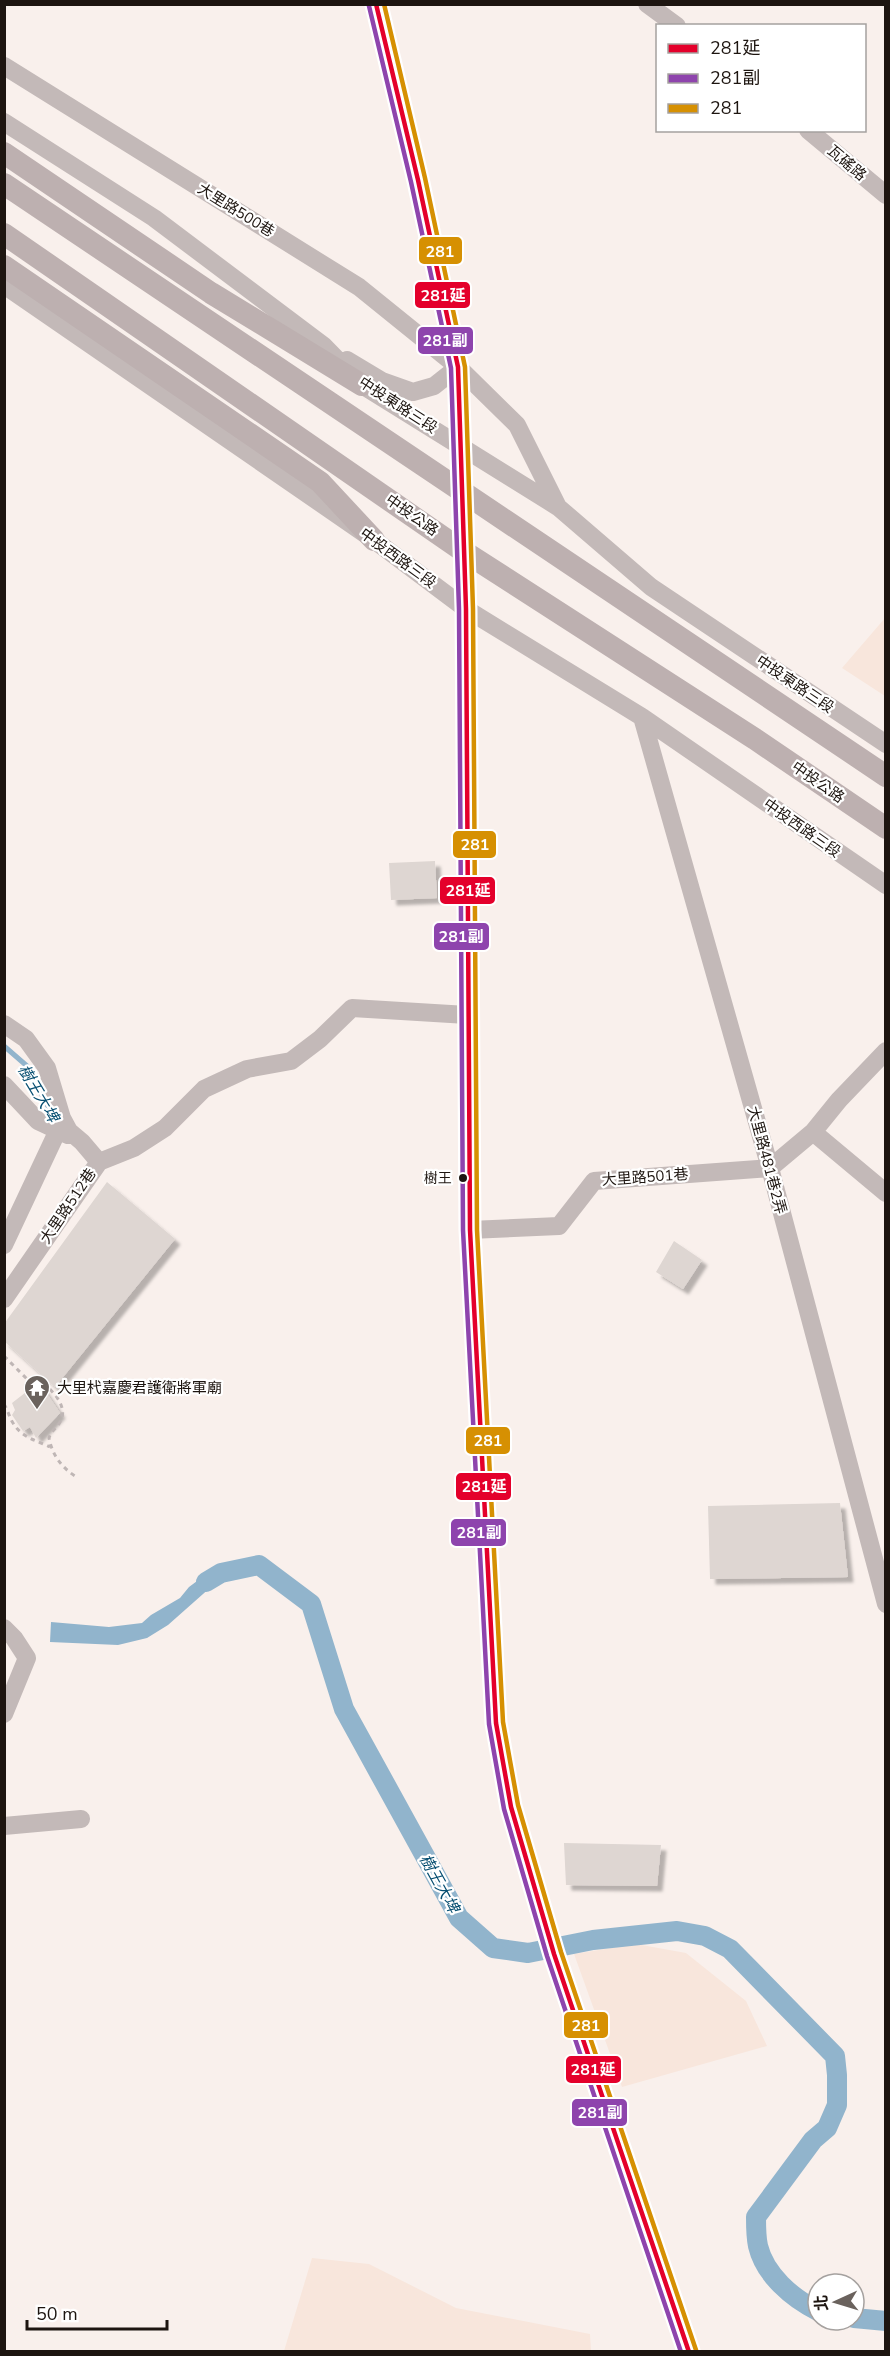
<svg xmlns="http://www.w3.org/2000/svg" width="890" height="2356" font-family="'Nunito Sans','Noto Sans TC',sans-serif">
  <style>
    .built { fill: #f8e6dc }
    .water { fill: #91b4cc }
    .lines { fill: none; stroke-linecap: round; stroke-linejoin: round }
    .stream { stroke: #91b4cc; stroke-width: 5 }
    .canal { stroke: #91b4cc; stroke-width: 20 }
    .building { fill: #ded6d2; filter: url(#shadow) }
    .path { stroke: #bfb6b5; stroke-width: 3; stroke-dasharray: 4.5 4.5; stroke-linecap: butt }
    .minor { stroke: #c3b9b8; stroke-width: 18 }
    .major { stroke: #bdb0b0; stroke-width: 22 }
    .bus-1-casing { stroke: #fff; stroke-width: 9 }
    .bus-2-casing { stroke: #fff; stroke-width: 9 }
    .bus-3-casing { stroke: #fff; stroke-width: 9 }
    .bus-1 { stroke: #e4002b; stroke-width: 4.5 }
    .bus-2 { stroke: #8e44ad; stroke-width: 4.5 }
    .bus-3 { stroke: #d69002; stroke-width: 4.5 }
    .bus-dot { fill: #1d1510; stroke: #fff; stroke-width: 2 }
    .labels { text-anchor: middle; stroke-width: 4.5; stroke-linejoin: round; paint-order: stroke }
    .bus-label { font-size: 14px; fill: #1d1510; stroke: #fff; text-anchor: end }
    .street-label { font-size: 15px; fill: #1d1510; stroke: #fff }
    .poi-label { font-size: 15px; fill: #1d1510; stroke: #fff; text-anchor: start }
    .water-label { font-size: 16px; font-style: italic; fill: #064e71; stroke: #fff }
    .line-badge { stroke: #fff; stroke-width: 2 }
    .badge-label { font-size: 16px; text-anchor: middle; font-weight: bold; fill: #fff }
  </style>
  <defs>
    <filter id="shadow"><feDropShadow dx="5.5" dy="5.5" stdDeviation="1.5" flood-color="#0004"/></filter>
  </defs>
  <rect width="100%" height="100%" fill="#f9f0ec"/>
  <!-- built -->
  <path class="built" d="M885,618V696L842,668Z
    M636,1944L686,1953L746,2001L767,2046L622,2087L574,1954Z
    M312,2258L369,2264L456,2308L590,2334L591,2351H284Z"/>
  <!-- water -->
  <path class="water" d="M216,1567L229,1571L168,1625L147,1638L118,1645L50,1642L51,1622L109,1627L142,1623L151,1615L180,1598L189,1587Z"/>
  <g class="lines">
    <!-- stream -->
    <path class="stream" d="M4,1046L27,1066L54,1118"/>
    <!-- canal -->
    <path class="canal" d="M206,1582L221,1573L259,1565L311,1604L344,1709L459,1918L493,1948L528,1953L593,1940L677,1931L705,1936L730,1949L835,2056L837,2075V2105L827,2128L813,2140L756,2217C756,2226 756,2237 758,2246C765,2275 792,2298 818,2311
      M854,2318L886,2321"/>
  </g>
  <!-- building -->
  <path class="building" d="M435,861L437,898L391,900L389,863Z
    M107,1182L175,1239L55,1387L4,1341V1324Z
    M674,1241L702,1260L683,1289L656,1272Z
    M39,1382L60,1413L36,1438L30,1427L23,1431L12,1415L15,1410L12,1403Z
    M840,1503L848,1577L710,1579L708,1506Z
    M564,1843L661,1845L657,1886L566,1885Z"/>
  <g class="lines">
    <!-- path -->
    <path class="path" d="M4,1356L31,1383L38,1378C49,1388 70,1405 60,1422C57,1428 51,1431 49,1438C52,1454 61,1467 75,1476
      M4,1404C8,1410 9,1417 13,1423C22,1438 36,1440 50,1447"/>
    <!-- minor -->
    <path class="minor" d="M376,4L418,180L458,367L466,609L467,1015L470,1230L496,1723L511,1807L554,1954L689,2352
      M647,4L677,26
      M4,66L359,287L458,367L517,425L557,505
      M4,122L154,218L324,346L362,385L558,507L651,587L886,744
      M808,130L886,195
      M4,285L374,540L466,609L642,717L886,885
      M347,360L382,381L413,392L434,386L458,367
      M642,717L770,1168L886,1604
      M4,1024L26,1039L47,1068L62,1118L69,1131L82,1142L99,1162
      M4,1085L38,1121L68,1135
      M813,1132L886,1193
      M470,1230L559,1226L594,1181L770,1168L813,1132L839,1100L886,1051
      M4,1245L58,1130
      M4,1299L99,1162L134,1148L165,1128L204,1089L247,1069L291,1061L320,1039L352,1008L467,1015
      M4,1628L14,1638L27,1658L4,1714
      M4,1826L81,1819"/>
    <!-- major -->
    <path class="major" d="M4,153L211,293L362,385
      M4,184L886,776
      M4,234L460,549L755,739L886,828
      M4,266L320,482L374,540"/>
    <defs>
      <path id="bus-1" d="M376,4L418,180L458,367L466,609L470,1230L496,1723L511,1807L554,1954L689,2352"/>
      <path id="bus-2" d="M369,6L411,182L451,368L459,609L463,1230L489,1724L504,1809L547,1956L681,2352"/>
      <path id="bus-3" d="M384,4L425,178L465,367L473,609L477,1230L503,1722L518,1805L561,1952L696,2350"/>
    </defs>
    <!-- bus-1 casing -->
    <use href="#bus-1" class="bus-1-casing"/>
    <!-- bus-2 casing -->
    <use href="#bus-2" class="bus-2-casing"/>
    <!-- bus-3 casing -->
    <use href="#bus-3" class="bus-3-casing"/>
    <!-- bus-1 -->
    <use href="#bus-1" class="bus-1"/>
    <!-- bus-2 -->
    <use href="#bus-2" class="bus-2"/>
    <!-- bus-3 -->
    <use href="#bus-3" class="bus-3"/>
  </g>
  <!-- icons -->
  <defs>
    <symbol id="temple-pin" viewBox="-11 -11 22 30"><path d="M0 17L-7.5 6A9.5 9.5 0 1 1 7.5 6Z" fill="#6a625d" stroke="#fff"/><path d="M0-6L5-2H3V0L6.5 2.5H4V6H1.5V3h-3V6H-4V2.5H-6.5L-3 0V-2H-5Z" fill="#fff"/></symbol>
  </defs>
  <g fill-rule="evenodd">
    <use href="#temple-pin" x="22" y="1373" width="30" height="40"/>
  </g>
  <!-- markers -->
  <circle class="bus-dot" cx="463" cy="1178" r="5"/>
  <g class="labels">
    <!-- bus labels -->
    <g class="bus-label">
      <text x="452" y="1183">樹王</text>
    </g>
    <!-- street labels -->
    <g class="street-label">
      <text transform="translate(847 163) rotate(40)" y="5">瓦磘路</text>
      <text transform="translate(236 210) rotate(32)" y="5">大里路500巷</text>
      <text transform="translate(398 405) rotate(33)" y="5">中投東路三段</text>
      <text transform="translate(412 515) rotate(35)" y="5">中投公路</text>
      <text transform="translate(398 558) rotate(36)" y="5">中投西路三段</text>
      <text transform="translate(795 684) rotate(34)" y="5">中投東路三段</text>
      <text transform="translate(818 782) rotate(35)" y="5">中投公路</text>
      <text transform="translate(802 828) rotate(35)" y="5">中投西路三段</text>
      <text transform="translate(767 1160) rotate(75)" y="5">大里路481巷2弄</text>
      <text transform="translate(645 1177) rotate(-4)" y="5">大里路501巷</text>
      <text transform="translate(68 1206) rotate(-56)" y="5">大里路512巷</text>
    </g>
    <!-- poi labels -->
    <g class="poi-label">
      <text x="57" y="1393">大里杙嘉慶君護衛將軍廟</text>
    </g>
    <!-- water labels -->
    <g class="water-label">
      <text transform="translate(39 1093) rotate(59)" y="6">樹王大埤</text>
      <text transform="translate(440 1883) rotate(61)" y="6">樹王大埤</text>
    </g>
  </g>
  <g class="line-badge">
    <rect x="418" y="236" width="45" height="29" rx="6" fill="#d69002"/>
    <rect x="414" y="281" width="57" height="28" rx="6" fill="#e4002b"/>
    <rect x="417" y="326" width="57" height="29" rx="6" fill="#8e44ad"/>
    <rect x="452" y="830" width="45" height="29" rx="6" fill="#d69002"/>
    <rect x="439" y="876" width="57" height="29" rx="6" fill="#e4002b"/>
    <rect x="433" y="922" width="57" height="29" rx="6" fill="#8e44ad"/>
    <rect x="465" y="1426" width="46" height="29" rx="6" fill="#d69002"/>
    <rect x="455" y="1472" width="57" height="29" rx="6" fill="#e4002b"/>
    <rect x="450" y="1518" width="57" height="29" rx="6" fill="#8e44ad"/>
    <rect x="563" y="2011" width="46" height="28" rx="6" fill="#d69002"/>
    <rect x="565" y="2055" width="57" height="29" rx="6" fill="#e4002b"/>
    <rect x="571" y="2098" width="57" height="29" rx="6" fill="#8e44ad"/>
  </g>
  <g class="badge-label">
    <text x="440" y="257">281</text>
    <text x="443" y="301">281延</text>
    <text x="445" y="346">281副</text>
    <text x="475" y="850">281</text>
    <text x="468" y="896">281延</text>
    <text x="461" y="942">281副</text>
    <text x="488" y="1446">281</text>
    <text x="484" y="1492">281延</text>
    <text x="479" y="1538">281副</text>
    <text x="586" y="2031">281</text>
    <text x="593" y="2075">281延</text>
    <text x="600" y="2118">281副</text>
  </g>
  <!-- border -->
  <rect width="890" height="2356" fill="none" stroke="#1d1510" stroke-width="12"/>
  <!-- legend -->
  <rect x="656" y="24" width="210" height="108" fill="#ffffff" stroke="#a5a19f" stroke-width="1.5"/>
  <rect x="668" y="44" width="30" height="9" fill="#e4002b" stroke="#a5a19f" stroke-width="1.5"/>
  <text x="710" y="54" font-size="18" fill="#1d1510">281延</text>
  <rect x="668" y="74" width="30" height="9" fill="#8e44ad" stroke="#a5a19f" stroke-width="1.5"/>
  <text x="710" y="84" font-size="18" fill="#1d1510">281副</text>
  <rect x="668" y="104" width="30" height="9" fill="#d69002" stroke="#a5a19f" stroke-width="1.5"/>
  <text x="710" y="114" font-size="18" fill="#1d1510">281</text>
  <!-- north arrow -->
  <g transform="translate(836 2302) rotate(266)"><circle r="28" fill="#ffffff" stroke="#a5a19f" stroke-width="1.5"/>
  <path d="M0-4.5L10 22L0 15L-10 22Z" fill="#6a625d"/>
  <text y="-9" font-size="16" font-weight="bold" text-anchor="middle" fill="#1d1510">北</text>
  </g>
  <!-- scale -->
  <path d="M27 2320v9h140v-9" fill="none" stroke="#1d1510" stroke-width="3"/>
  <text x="36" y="2320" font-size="18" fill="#1d1510" stroke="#ffffff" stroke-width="4.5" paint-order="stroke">50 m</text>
</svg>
